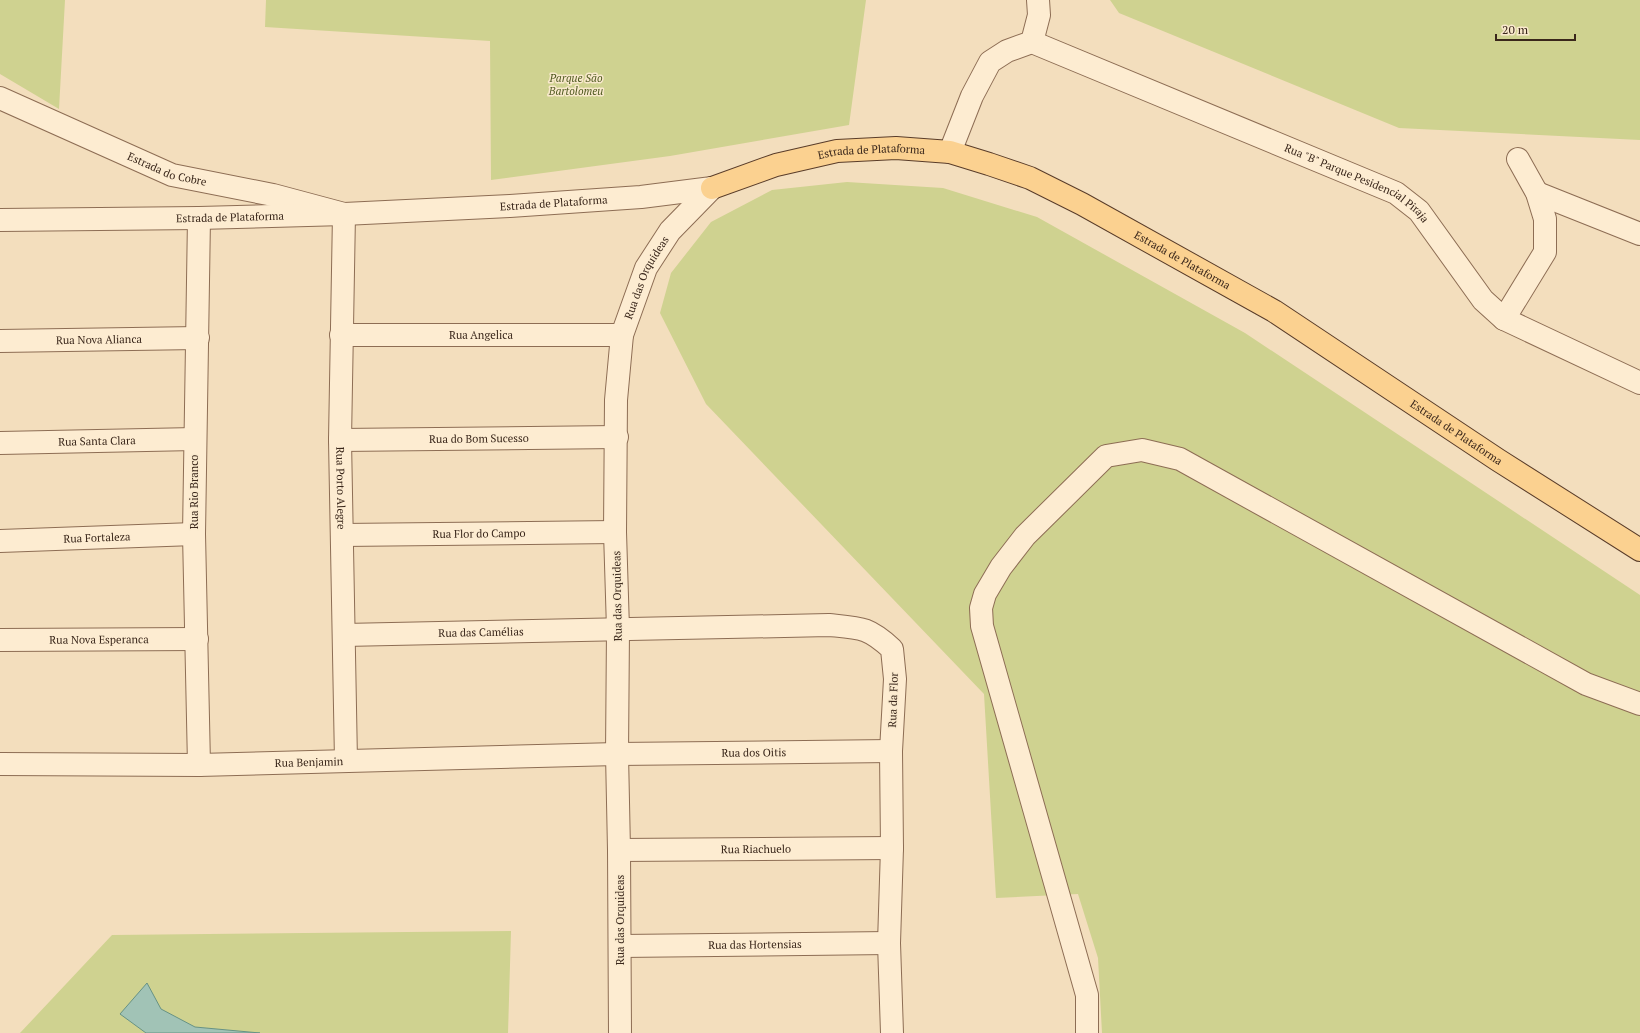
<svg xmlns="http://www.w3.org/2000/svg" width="1640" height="1033" font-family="'PT Serif',serif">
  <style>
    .green { fill: #cfd290 }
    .water { fill: #a1c3b6; stroke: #679284 }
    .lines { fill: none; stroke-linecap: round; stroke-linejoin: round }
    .minor-casing { stroke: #8d6d54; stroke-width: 24 }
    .major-casing { stroke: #593c29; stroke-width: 24 }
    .minor { stroke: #fdecd1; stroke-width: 22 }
    .major { stroke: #fbd190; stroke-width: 22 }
    .labels { text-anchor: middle; stroke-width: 3; stroke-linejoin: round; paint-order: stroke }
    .park-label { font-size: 11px; font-style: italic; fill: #4f591f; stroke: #f9e9cd }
    .street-label { font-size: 11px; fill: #3a271b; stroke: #f9e9cd }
  </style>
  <rect width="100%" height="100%" fill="#f3debd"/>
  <!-- green -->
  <path class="green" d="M0,0H65L59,109L0,74Z
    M266,0H866L849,125L670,156L491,180L490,41L265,27Z
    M1110,0H1640V140L1399,128L1119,13Z
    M847,182L943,188L1037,217L1245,333L1640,595V1033H1102L1098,958L1078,894L996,898L984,694L706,404L660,313L671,273L711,222L772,190Z
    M511,931L508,1033H20L112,935Z"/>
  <!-- water -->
  <path class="water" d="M147,983L161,1009L195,1027L260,1033H146L120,1014Z"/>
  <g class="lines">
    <defs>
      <g id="minor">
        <path id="s1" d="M1032,42L1396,193L1419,211L1483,300L1504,319L1640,383"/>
        <path id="s2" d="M0,98L172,175L273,195L344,214L340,440L346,761"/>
        <path d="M950,152L972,96L990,62L1007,51L1032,42L1039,15L1038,0"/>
        <path d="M1537,193L1640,234"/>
        <path d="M199,218L194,534L199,765"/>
        <path id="s3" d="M0,220L199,218L344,214L510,206L641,197L712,188"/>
        <path d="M1504,319L1545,252V219L1537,193L1518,159"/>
        <path id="s4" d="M341,335H622"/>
        <path id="s5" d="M0,341L198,338"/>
        <path id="s6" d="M340,440L617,437"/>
        <path id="s7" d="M0,443L195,439"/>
        <path id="s8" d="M342,535L615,532"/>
        <path id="s9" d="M0,541L194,534"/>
        <path id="s10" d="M344,635L829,625C861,628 868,627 892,649L895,679L891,751L892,848L889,943L892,1033"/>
        <path id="s11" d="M0,640L197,639"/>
        <path id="s12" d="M0,764L199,765L617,754L891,751"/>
        <path id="s13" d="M619,850L892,848"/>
        <path id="s14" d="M620,946L889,943"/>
        <path id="s15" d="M620,1033L619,850L617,754L618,629L615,532L616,400L622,335L646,268L670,231L712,188"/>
        <path d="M1087,1033V995L982,626L981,608L985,594L1001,567L1025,536L1106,456L1142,450L1180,459L1586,684L1640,704"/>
      </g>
      <g id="major">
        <path id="s16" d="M712,188L776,165L837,151L896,148L950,152L989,164L1030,178L1082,204L1274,311L1498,460L1640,550"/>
      </g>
    </defs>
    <!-- minor casing -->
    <use href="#minor" class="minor-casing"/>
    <!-- major casing -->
    <use href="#major" class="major-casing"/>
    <!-- minor -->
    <use href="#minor" class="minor"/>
    <!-- major -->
    <use href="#major" class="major"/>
  </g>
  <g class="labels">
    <!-- park labels -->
    <g class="park-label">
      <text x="576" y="82">Parque São<tspan x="576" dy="13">Bartolomeu</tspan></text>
    </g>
    <!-- street labels -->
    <g class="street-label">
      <text dy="4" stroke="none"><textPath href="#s16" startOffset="165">Estrada de Plataforma</textPath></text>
      <text dy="4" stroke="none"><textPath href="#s2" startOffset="182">Estrada do Cobre</textPath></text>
      <text dy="4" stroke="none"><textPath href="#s1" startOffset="355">Rua "B" Parque Pesidencial Piraja</textPath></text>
      <text dy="4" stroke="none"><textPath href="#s3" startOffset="554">Estrada de Plataforma</textPath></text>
      <text dy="4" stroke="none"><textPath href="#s3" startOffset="230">Estrada de Plataforma</textPath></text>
      <text dy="4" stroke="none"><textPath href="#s16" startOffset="501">Estrada de Plataforma</textPath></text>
      <text dy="4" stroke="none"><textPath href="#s15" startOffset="761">Rua das Orquideas</textPath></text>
      <text dy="4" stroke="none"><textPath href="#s4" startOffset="140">Rua Angelica</textPath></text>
      <text dy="4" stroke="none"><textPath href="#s5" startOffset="99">Rua Nova Alianca</textPath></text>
      <text dy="4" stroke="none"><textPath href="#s16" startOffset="825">Estrada de Plataforma</textPath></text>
      <text dy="4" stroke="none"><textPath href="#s6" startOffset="139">Rua do Bom Sucesso</textPath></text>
      <text dy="4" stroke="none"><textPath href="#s7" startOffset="97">Rua Santa Clara</textPath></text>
      <text dy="4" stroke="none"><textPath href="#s2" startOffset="639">Rua Porto Alegre</textPath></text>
      <text transform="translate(194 492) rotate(-90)" y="4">Rua Rio Branco</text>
      <text dy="4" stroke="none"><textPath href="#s8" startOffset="137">Rua Flor do Campo</textPath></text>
      <text dy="4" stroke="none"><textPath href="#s9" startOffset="97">Rua Fortaleza</textPath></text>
      <text transform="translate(617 596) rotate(-91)" y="4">Rua das Orquideas</text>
      <text dy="4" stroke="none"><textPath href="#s10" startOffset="137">Rua das Camélias</textPath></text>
      <text dy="4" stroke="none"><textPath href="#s11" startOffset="99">Rua Nova Esperanca</textPath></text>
      <text transform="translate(893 700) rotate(-88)" y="4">Rua da Flor</text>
      <text dy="4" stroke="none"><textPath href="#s12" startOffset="754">Rua dos Oitis</textPath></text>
      <text dy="4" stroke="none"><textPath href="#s12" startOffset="309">Rua Benjamin</textPath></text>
      <text dy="4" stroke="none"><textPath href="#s13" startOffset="137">Rua Riachuelo</textPath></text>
      <text transform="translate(620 920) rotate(-90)" y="4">Rua das Orquideas</text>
      <text dy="4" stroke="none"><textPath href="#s14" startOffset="135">Rua das Hortensias</textPath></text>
    </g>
  </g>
  <!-- scale -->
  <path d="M1496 34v6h79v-6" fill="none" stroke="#3a271b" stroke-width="2"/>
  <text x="1502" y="34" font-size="12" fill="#3a271b" stroke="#f9e9cd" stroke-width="3" paint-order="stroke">20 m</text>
</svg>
